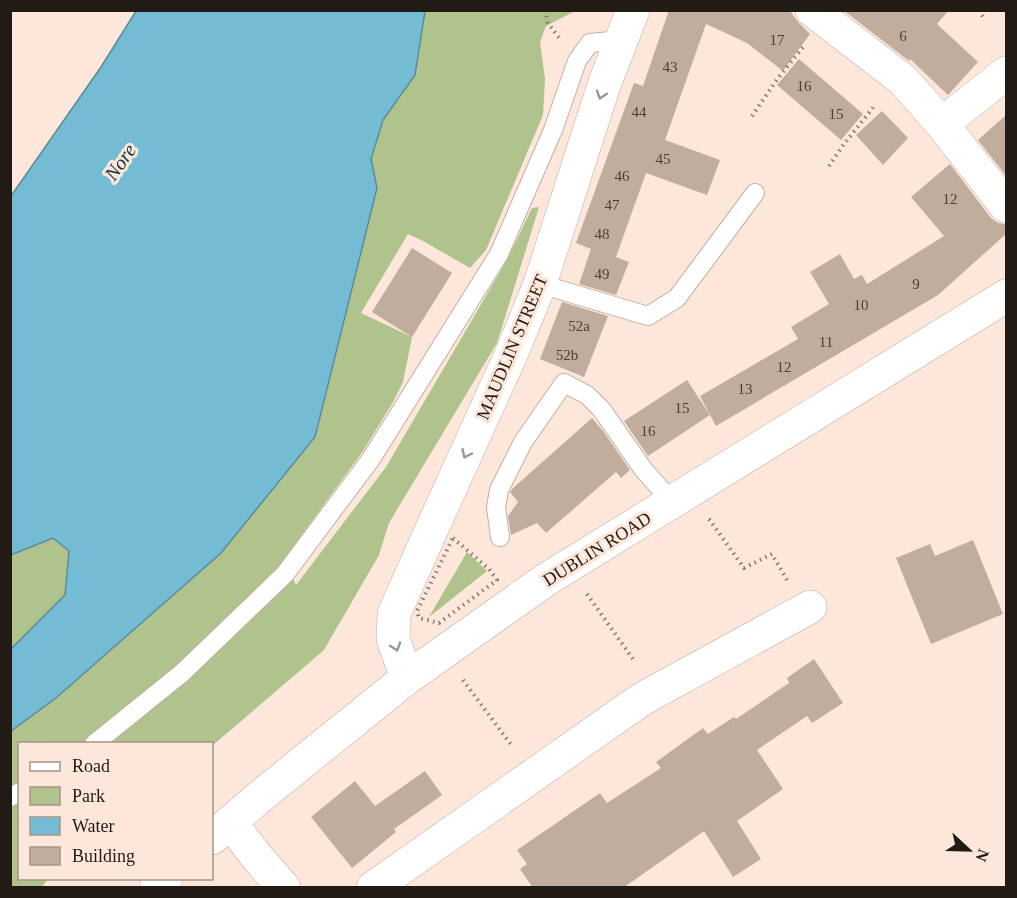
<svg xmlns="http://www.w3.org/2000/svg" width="1017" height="898" font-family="'Times New Roman',serif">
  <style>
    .green { fill: #b0c38d }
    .water { fill: #73bcd4; stroke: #5b8b9b; stroke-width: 1.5 }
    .building { fill: #c0ad9e }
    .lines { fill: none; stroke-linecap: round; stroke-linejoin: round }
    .lane-casing { stroke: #c3aea1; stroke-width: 20 }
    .street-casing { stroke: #c3aea1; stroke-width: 34 }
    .secondary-casing { stroke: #c3aea1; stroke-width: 34 }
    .path { stroke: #86776f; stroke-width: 4; stroke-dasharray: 1.5 4.5; stroke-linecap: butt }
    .lane { stroke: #fff; stroke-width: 18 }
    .street { stroke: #fff; stroke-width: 33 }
    .secondary { stroke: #fff; stroke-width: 33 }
    .oneway { stroke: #9c9896 }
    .labels { text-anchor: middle; stroke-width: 6; stroke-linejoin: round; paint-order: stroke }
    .number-label { font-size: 15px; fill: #4a3f37 }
    .street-label { font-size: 18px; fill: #221a15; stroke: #fde7da }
    .water-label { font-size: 20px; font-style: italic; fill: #10333e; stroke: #fde7da }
  </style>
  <rect width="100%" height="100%" fill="#fde7da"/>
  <!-- green -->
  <path class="green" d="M425,11H575L546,26L540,42L545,79L543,115L486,250L470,268L423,241L408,234L361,313L412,337L403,382L393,402L363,451L284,559L296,585L386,467L507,260L532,208L539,207L497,343L389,523L379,555L324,650L212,746V744H20V878L48,879L42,887H11L10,731L56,698L314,437L377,188L371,160L383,120L415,75Z
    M53,538L69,551L65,595L11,649V555Z
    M467,552L487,571L429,617Z"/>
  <!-- water -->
  <path class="water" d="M136,11H425L415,75L383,120L371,159L377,188L315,437L221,553L56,698L11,731V649L65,595L69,551L53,538L11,555V196L101,67Z"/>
  <!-- building -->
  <path class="building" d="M669,10H789L800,24L810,34L783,71L747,43L706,24L665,140L720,160L707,195L646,173L616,257L629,262L616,295L579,284L591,249L576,243L634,83L643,86Z
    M843,10H949L937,24L978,62L948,95L910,59L909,61Z
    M799,59L863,114L841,140L777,85Z
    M882,111L908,138L883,165L856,135Z
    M1006,115V176L978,140Z
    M950,164L991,218L998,223L1006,224V234L938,295L716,426L700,396L798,339L791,327L829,304L810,272L840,254L854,279L862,275L867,284L944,236L911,197Z
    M412,248L452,273L412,337L372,312Z
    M562,302L608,316L584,377L540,359Z
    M687,380L710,415L648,456L624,421Z
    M592,418L603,431L630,470L621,478L616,472L546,533L537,523L511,535L508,516L518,502L510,492L513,488Z
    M973,540L1003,614L931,644L896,558L930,544L935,556Z
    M814,659L843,703L812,723L807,716L757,750L783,789L737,821L761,859L733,877L704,831L623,888H533L520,869L527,864L517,850L600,793L607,803L661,768L656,762L703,728L708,734L734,717L736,719L789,683L787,678Z
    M425,771L442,795L394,829L396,832L352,868L311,817L355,781L375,806Z"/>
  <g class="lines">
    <defs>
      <path id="lane" d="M540,284L648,316L677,298L755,193
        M500,537L496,507L499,490L523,442L564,383L587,395L602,410L643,469L672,502
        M94,744L182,673L285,574L371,459L499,254L553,130L577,61L590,43L621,40
        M10,797L20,792"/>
      <path id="street" d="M812,10L903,80L942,124L1006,206
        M942,124L1006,73
        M230,822L257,857L284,888
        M373,888L642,699L810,607"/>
      <path id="secondary" d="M407,678L393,639L394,614L430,533L513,350L540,284L604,85L633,10
        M212,838L262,795L407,678L547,579L1006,296
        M156,888L166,878"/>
    </defs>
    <!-- lane casing -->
    <use href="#lane" class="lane-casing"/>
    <!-- street casing -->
    <use href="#street" class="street-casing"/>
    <!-- secondary casing -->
    <use href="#secondary" class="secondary-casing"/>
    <!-- path -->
    <path class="path" d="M545,10L548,23L560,39
      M979,10L983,17
      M752,116L778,78L804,46
      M829,166L844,144L876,104
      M709,519L744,568L772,554L787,580
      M453,538L489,569L497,580L439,623L419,618L417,611Z
      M587,594L635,662
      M463,680L512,746"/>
    <!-- lane -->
    <use href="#lane" class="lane"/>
    <!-- street -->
    <use href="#street" class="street"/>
    <!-- secondary -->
    <use href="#secondary" class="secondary"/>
  </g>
  <!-- one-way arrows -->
  <defs><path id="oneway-chevron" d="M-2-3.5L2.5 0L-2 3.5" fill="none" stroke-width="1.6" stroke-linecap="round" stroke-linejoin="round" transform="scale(1.5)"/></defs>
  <g class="oneway">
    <use href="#oneway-chevron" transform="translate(601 95) rotate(108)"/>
    <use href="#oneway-chevron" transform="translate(466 454) rotate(115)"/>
    <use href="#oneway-chevron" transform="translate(396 647) rotate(72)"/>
  </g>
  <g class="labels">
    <!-- number labels -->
    <g class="number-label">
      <text x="903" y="41">6</text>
      <text x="777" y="45">17</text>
      <text x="670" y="72">43</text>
      <text x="804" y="91">16</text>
      <text x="639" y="117">44</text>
      <text x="836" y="119">15</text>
      <text x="663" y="164">45</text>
      <text x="622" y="181">46</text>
      <text x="950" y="204">12</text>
      <text x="612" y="210">47</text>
      <text x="602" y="239">48</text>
      <text x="602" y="279">49</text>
      <text x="916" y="289">9</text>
      <text x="861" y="310">10</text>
      <text x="579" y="331">52a</text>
      <text x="826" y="347">11</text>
      <text x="567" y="360">52b</text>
      <text x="784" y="372">12</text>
      <text x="745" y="394">13</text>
      <text x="682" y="413">15</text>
      <text x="648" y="436">16</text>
    </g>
    <!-- street labels -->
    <g class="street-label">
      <text transform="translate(512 347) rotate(-67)" y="6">MAUDLIN STREET</text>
      <text transform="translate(597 549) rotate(-32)" y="6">DUBLIN ROAD</text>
    </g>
    <!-- water labels -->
    <g class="water-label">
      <text transform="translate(120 162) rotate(-55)" y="7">Nore</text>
    </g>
  </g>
  <!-- border -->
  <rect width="1017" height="898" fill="none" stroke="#221a15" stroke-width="24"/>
  <!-- legend -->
  <rect x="18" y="742" width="195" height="138" fill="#fde7da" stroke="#a5958b" stroke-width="1.5"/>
  <rect x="30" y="762" width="30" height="9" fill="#ffffff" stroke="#a5958b" stroke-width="1.5"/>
  <text x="72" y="772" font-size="18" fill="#221a15">Road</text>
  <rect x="30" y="787" width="30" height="18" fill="#b0c38d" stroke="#a5958b" stroke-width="1.5"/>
  <text x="72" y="802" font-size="18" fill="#221a15">Park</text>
  <rect x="30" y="817" width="30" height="18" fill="#73bcd4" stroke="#a5958b" stroke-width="1.5"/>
  <text x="72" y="832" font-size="18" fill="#221a15">Water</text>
  <rect x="30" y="847" width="30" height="18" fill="#c0ad9e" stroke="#a5958b" stroke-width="1.5"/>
  <text x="72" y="862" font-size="18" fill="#221a15">Building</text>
  <!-- north arrow -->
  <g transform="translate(969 850) rotate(112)" stroke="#fde7da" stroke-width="4.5" paint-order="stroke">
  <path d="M0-4.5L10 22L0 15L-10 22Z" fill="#221a15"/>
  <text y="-9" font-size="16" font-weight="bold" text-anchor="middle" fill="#221a15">N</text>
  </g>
</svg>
